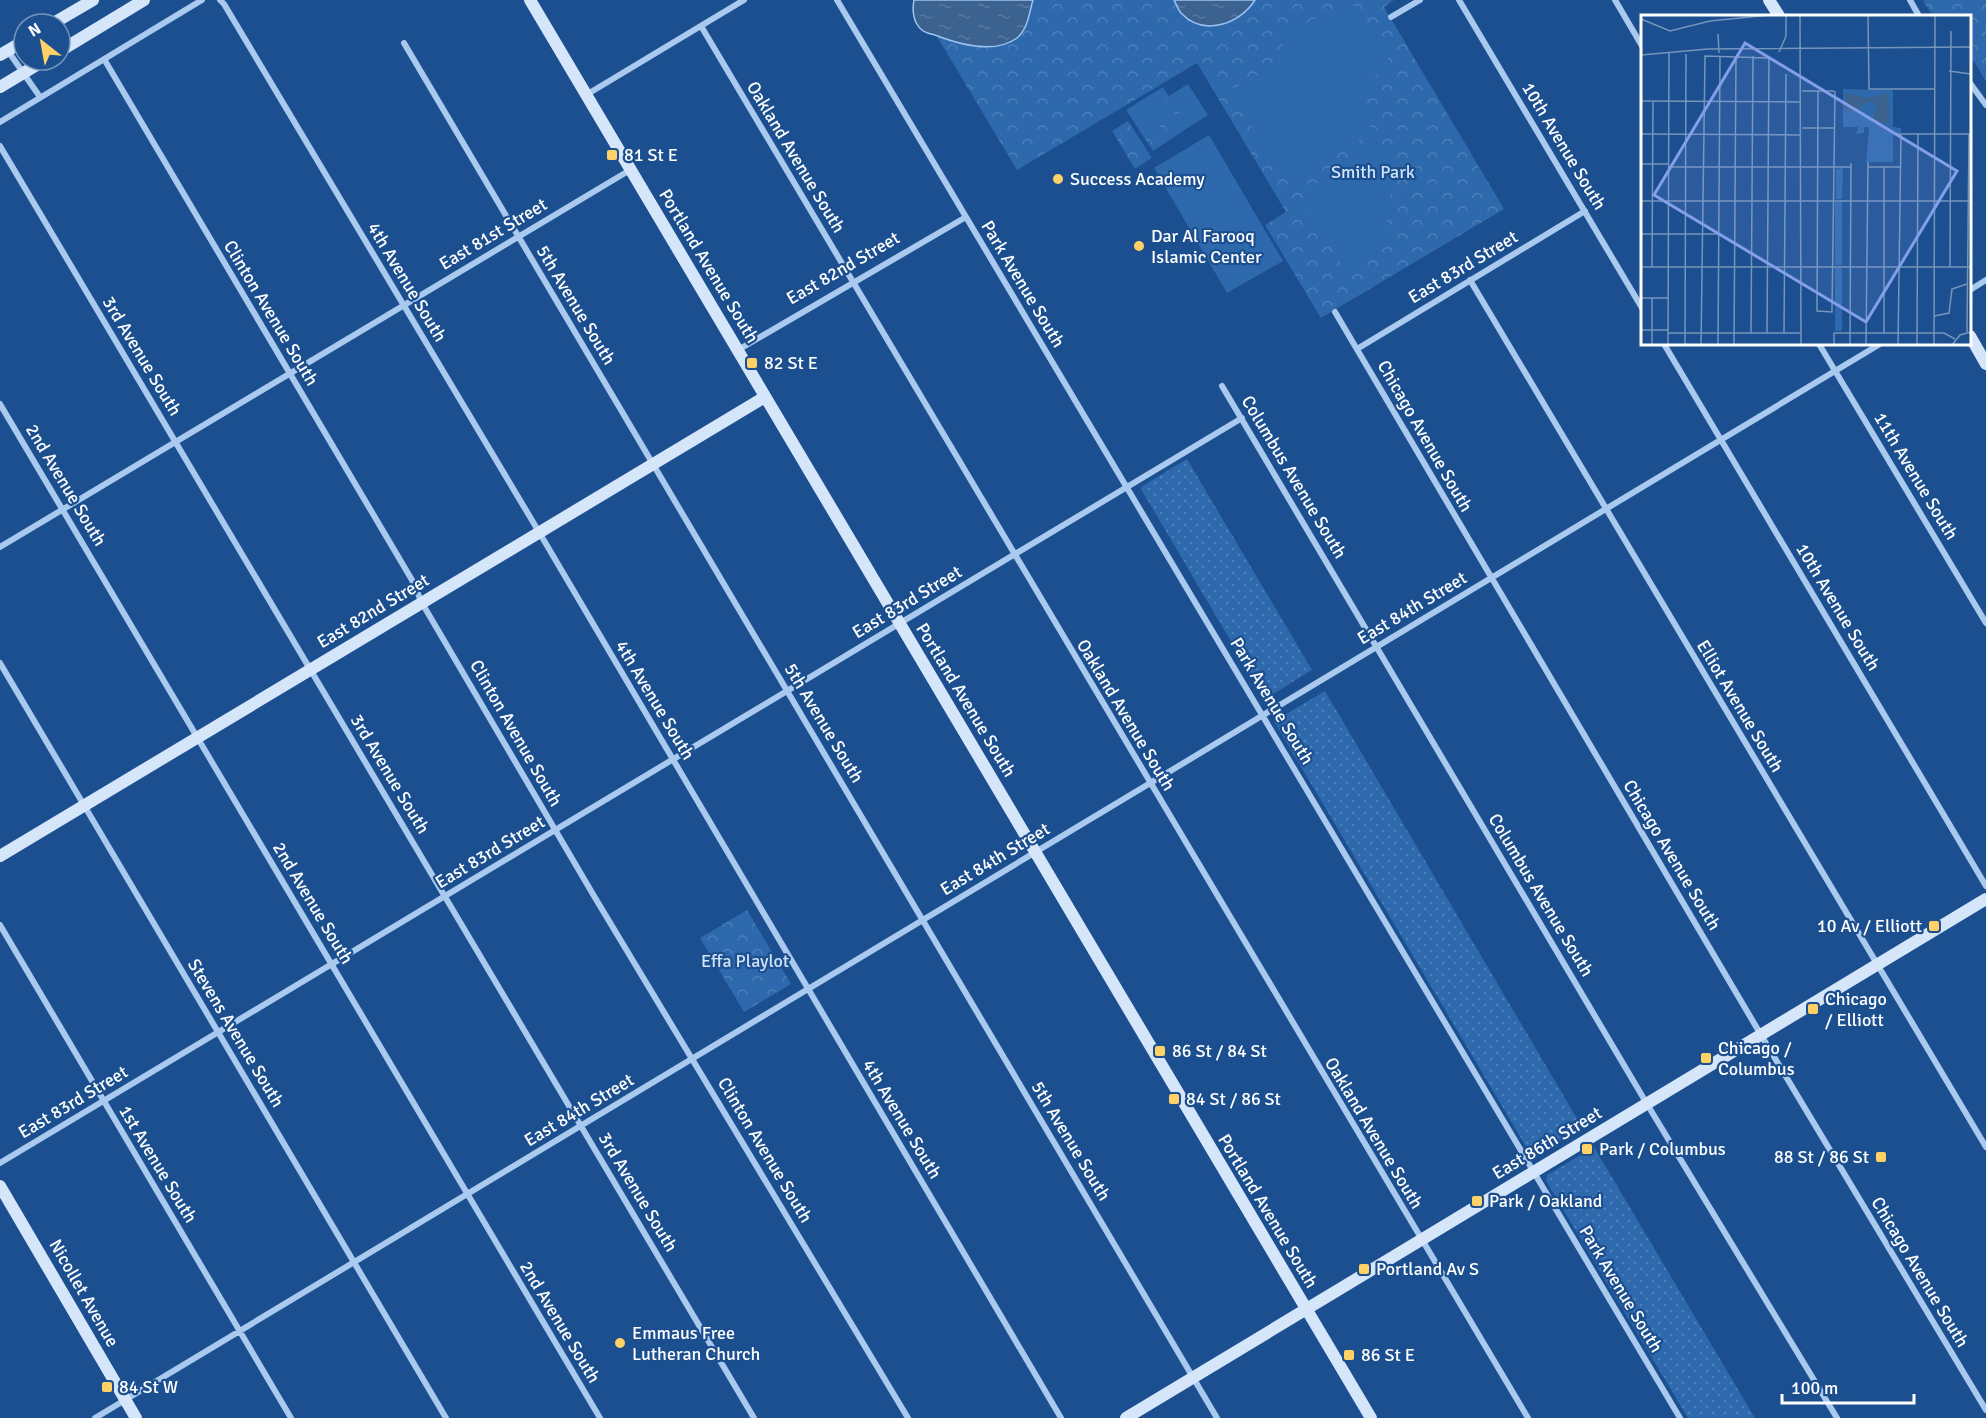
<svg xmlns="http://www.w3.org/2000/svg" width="1986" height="1418" font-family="Signika,sans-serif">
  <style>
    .grass { fill: url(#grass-dots) }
    .park { fill: url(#park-crowns) }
    .pitch { fill: #2e69ad }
    .water { fill: url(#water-ripples); stroke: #9cc4f0; stroke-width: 1.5 }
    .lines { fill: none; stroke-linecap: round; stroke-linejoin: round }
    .street { stroke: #a9c9ee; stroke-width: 6 }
    .secondary { stroke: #d6e6fa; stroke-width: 12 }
    .poi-dot { fill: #ffd166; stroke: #1b4f8f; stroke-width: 2 }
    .labels { text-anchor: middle; stroke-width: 4.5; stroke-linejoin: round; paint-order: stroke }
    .street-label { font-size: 18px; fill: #fff; stroke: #1b4f8f }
    .poi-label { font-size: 18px; fill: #fff; stroke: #1b4f8f; text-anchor: start }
    .park-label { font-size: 18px; fill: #cfe3fa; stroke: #1b4f8f }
    .inset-road { fill: none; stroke: #7695bc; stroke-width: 1.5 }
    .view { fill: #839eea; fill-opacity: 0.15; stroke: #839eea; stroke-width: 3 }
    .inset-edge { fill: none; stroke: #fff; stroke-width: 3 }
  </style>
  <defs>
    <pattern id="grass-dots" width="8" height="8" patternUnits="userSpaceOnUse" patternTransform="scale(1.5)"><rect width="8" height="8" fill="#2e69ad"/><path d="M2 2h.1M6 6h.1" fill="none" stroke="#4d80b9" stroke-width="1.8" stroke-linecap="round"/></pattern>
    <pattern id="park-crowns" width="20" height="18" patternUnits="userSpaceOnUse" patternTransform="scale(1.5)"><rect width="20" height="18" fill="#2e69ad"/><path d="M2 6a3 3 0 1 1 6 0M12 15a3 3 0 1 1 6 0" fill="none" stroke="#4d80b9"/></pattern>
    <pattern id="water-ripples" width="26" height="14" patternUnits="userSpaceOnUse" patternTransform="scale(1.5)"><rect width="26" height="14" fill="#3c6290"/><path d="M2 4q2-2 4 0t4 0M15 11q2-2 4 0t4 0" fill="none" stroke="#597aa1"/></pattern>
  </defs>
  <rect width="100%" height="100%" fill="#1b4f8f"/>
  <!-- grass -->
  <path class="grass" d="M1187,459L1312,670L1265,699L1141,489V487Z
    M1325,691L1582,1127L1535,1156L1531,1155L1275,723L1276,720Z
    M1594,1147L1755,1418H1688L1546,1181L1547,1175Z"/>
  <!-- park -->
  <path class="park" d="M915,0H1394L1384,7L1504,209L1321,318L1265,225L1286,212L1197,63L1017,170Z
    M1925,0H1986V82L1974,61L1970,63V16H1933L1923,1Z
    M1163,87L1189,127L1153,151L1126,110Z
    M1128,121L1152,158L1135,169L1112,131Z
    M747,910L791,984L744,1012L700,938Z"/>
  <!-- pitch -->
  <path class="pitch" d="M1343,4L1356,7L1391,64L1374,72L1377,74L1359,107L1374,131L1291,179L1282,176L1230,90L1261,73L1269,71L1291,29L1295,30Z
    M1188,84L1208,115L1189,127L1169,96Z
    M1163,96L1180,123L1168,131L1150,104Z
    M1147,107L1164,133L1151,142L1134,115Z
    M1209,135L1283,261L1227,293L1154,168Z
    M1374,149C1404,197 1392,241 1344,269L1303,203L1304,191Z"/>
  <!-- water -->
  <path class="water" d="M914,0H1033C1029,13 1028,29 1017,38C994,55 958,44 935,35C931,34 925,33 922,30C913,23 912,10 914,0Z
    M1174,0H1255C1240,24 1203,37 1181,13C1178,9 1176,4 1174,0Z"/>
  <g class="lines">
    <!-- street -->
    <path class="street" d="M220,0L224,4L539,532L1061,1418
      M837,0L1680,1418
      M1459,0L1642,308
      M1615,0L1642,46
      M1910,0L1919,16
      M1391,17L1420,0
      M701,26L1528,1418
      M404,43L1217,1418
      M8,51L40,97
      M104,59L412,580L422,603L594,896L908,1418
      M1970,83L1986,105
      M586,95L744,0
      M0,122L202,0
      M0,146L754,1418
      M1470,280L1986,1147
      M1970,290L1986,280
      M1335,312L1761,1035L1986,1410
      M1664,344L1986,886
      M1819,344L1986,623
      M1357,349L1585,211
      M738,350L966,217
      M1222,386L1647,1104L1837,1418
      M0,404L600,1418
      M0,547L630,170
      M0,663L446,1418
      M0,925L291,1418
      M0,1163L1242,418
      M95,1418L1880,344"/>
    <!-- secondary -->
    <path class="secondary" d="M530,0L1371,1418
      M1769,0L1779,16
      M52,24L93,0
      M60,51L144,0
      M0,55L24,41
      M0,87L45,60
      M1970,336L1986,364
      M0,856L765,397
      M0,1186L136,1418
      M1126,1418L1986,899"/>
  </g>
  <!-- markers -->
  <g class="poi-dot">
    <rect x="606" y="149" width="12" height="12" rx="3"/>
    <circle cx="1058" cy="179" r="6"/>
    <circle cx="1139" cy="246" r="6"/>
    <rect x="746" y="357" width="12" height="12" rx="3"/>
    <rect x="1928" y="920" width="12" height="12" rx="3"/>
    <rect x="1807" y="1003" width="12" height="12" rx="3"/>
    <rect x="1154" y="1045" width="12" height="12" rx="3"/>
    <rect x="1700" y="1052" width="12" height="12" rx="3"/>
    <rect x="1168" y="1093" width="12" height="12" rx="3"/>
    <rect x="1581" y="1143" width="12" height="12" rx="3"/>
    <rect x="1875" y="1151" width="12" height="12" rx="3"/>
    <rect x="1471" y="1195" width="12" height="12" rx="3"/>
    <rect x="1358" y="1263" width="12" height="12" rx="3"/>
    <circle cx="620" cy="1343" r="6"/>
    <rect x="1343" y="1349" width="12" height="12" rx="3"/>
    <rect x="101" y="1381" width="12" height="12" rx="3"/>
  </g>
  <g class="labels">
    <!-- street labels -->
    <g class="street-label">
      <text transform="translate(1564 146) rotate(59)" y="6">10th Avenue South</text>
      <text transform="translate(796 157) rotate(59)" y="6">Oakland Avenue South</text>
      <text transform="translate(493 234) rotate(-31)" y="6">East 81st Street</text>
      <text transform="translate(709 266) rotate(59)" y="6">Portland Avenue South</text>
      <text transform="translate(1463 267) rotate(-31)" y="6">East 83rd Street</text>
      <text transform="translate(843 268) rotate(-30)" y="6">East 82nd Street</text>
      <text transform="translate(407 282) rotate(59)" y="6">4th Avenue South</text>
      <text transform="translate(1023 284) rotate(59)" y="6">Park Avenue South</text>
      <text transform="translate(576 305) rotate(59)" y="6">5th Avenue South</text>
      <text transform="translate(271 313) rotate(59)" y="6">Clinton Avenue South</text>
      <text transform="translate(142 356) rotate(59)" y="6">3rd Avenue South</text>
      <text transform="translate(1425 436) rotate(60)" y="6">Chicago Avenue South</text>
      <text transform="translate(1916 476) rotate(59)" y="6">11th Avenue South</text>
      <text transform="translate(1294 477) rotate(59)" y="6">Columbus Avenue South</text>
      <text transform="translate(66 485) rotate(59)" y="6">2nd Avenue South</text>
      <text transform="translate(907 602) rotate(-31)" y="6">East 83rd Street</text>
      <text transform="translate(1838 607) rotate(59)" y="6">10th Avenue South</text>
      <text transform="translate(1412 608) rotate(-31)" y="6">East 84th Street</text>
      <text transform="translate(373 611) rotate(-31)" y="6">East 82nd Street</text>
      <text transform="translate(655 700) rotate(59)" y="6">4th Avenue South</text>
      <text transform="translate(966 700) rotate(59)" y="6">Portland Avenue South</text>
      <text transform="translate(1272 701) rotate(59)" y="6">Park Avenue South</text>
      <text transform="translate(1740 706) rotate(59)" y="6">Elliot Avenue South</text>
      <text transform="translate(1126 715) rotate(59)" y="6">Oakland Avenue South</text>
      <text transform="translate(824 723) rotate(59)" y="6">5th Avenue South</text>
      <text transform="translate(516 733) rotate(60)" y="6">Clinton Avenue South</text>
      <text transform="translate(390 774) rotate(59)" y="6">3rd Avenue South</text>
      <text transform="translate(490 852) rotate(-31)" y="6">East 83rd Street</text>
      <text transform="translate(1672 855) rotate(59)" y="6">Chicago Avenue South</text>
      <text transform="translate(995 859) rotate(-31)" y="6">East 84th Street</text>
      <text transform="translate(1541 895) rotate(59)" y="6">Columbus Avenue South</text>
      <text transform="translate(313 903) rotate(59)" y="6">2nd Avenue South</text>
      <text transform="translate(236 1033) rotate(59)" y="6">Stevens Avenue South</text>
      <text transform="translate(73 1102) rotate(-31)" y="6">East 83rd Street</text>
      <text transform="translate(579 1110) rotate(-31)" y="6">East 84th Street</text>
      <text transform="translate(902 1119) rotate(59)" y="6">4th Avenue South</text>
      <text transform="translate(1374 1133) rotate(59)" y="6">Oakland Avenue South</text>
      <text transform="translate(1071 1141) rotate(59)" y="6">5th Avenue South</text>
      <text transform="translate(1547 1143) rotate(-31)" y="6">East 86th Street</text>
      <text transform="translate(765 1150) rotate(59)" y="6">Clinton Avenue South</text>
      <text transform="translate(158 1164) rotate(59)" y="6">1st Avenue South</text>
      <text transform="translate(638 1192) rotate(59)" y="6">3rd Avenue South</text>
      <text transform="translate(1268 1211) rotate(59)" y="6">Portland Avenue South</text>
      <text transform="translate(1920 1272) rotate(59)" y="6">Chicago Avenue South</text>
      <text transform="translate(1621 1289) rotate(59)" y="6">Park Avenue South</text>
      <text transform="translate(84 1293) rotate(60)" y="6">Nicollet Avenue</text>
      <text transform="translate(560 1322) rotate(59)" y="6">2nd Avenue South</text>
    </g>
    <!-- poi labels -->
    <g class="poi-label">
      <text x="624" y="161">81 St E</text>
      <text x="1070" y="185">Success Academy</text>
      <text x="1151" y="242">Dar Al Farooq<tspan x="1151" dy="21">Islamic Center</tspan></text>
      <text x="764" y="369">82 St E</text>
      <text x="1922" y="932" text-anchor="end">10 Av / Elliott</text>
      <text x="1825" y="1005">Chicago<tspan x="1825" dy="21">/ Elliott</tspan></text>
      <text x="1718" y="1054">Chicago /<tspan x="1718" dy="21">Columbus</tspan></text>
      <text x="1172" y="1057">86 St / 84 St</text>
      <text x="1186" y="1105">84 St / 86 St</text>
      <text x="1599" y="1155">Park / Columbus</text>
      <text x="1869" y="1163" text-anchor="end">88 St / 86 St</text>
      <text x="1489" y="1207">Park / Oakland</text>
      <text x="1376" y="1275">Portland Av S</text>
      <text x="632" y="1339">Emmaus Free<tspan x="632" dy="21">Lutheran Church</tspan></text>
      <text x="1361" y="1361">86 St E</text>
      <text x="119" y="1393">84 St W</text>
    </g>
    <!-- park labels -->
    <g class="park-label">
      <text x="1373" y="178">Smith Park</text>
      <text x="745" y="967">Effa Playlot</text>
    </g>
  </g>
  <!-- overview -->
  <g transform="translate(1641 15)">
    <rect width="330" height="330" fill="#1b4f8f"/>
    <path d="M202,153L201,184H195V154ZM194,187H201V250H194ZM194,253H201V316H194Z" fill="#2e69ad"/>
    <path d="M202,74L252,75V112L260,113V118H252V147H225L228,112H223V118L215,119L217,112H202Z" fill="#2e69ad"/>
    <path d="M230 122a9 9 0 1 1 18 0a9 9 0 1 1-18 0Z" fill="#2e69ad"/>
    <path d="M203,77L224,83L247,79L249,108L231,107L235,91L231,85L211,97L205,95L201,89L206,84Z" fill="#3c6290"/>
    <path class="inset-road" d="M25,0H100M159,0L160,330M227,0L228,74H293M0,4L29,16L69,6L129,0M77,19L78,38M138,37L145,21V0M0,40L67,34L330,32M308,56L330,59M161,76H192L194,77L191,297L176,296L177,76M0,86L160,87M161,113H194M0,119L160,120M252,119H329M0,149H27M28,152H210M227,152H260M0,186H330M0,219H77M0,252H330M11,252L12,86M309,252L310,16M0,283H27M293,301L308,298L311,274L326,269M0,315H27M326,317L328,119M27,318H160M110,318L112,41M143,318L145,59M243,318V152M11,330V283M27,330L28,37M44,330L45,39M60,330L64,41L128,43L126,318M77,330L79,41M93,330L95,41M193,330V318H303L314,324M209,330L210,148M225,330L227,147M257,330L260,119M276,330L277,119M293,330L294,0M311,330L319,320L330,317"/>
    <path class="view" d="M104,28L316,156L225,307L13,180Z"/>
    <rect width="330" height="330" class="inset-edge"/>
  </g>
  <!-- north arrow -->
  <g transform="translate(42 42) rotate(329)"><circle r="28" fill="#1b4f8f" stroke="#7695bc" stroke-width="1.5"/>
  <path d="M0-4.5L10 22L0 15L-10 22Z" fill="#ffd166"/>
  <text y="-9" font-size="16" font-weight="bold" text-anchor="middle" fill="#ffffff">N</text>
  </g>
  <!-- scale -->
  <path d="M1782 1394v9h132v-9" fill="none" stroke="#ffffff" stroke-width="3"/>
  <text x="1791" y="1394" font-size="18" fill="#ffffff" stroke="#1b4f8f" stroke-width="4.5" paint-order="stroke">100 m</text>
</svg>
